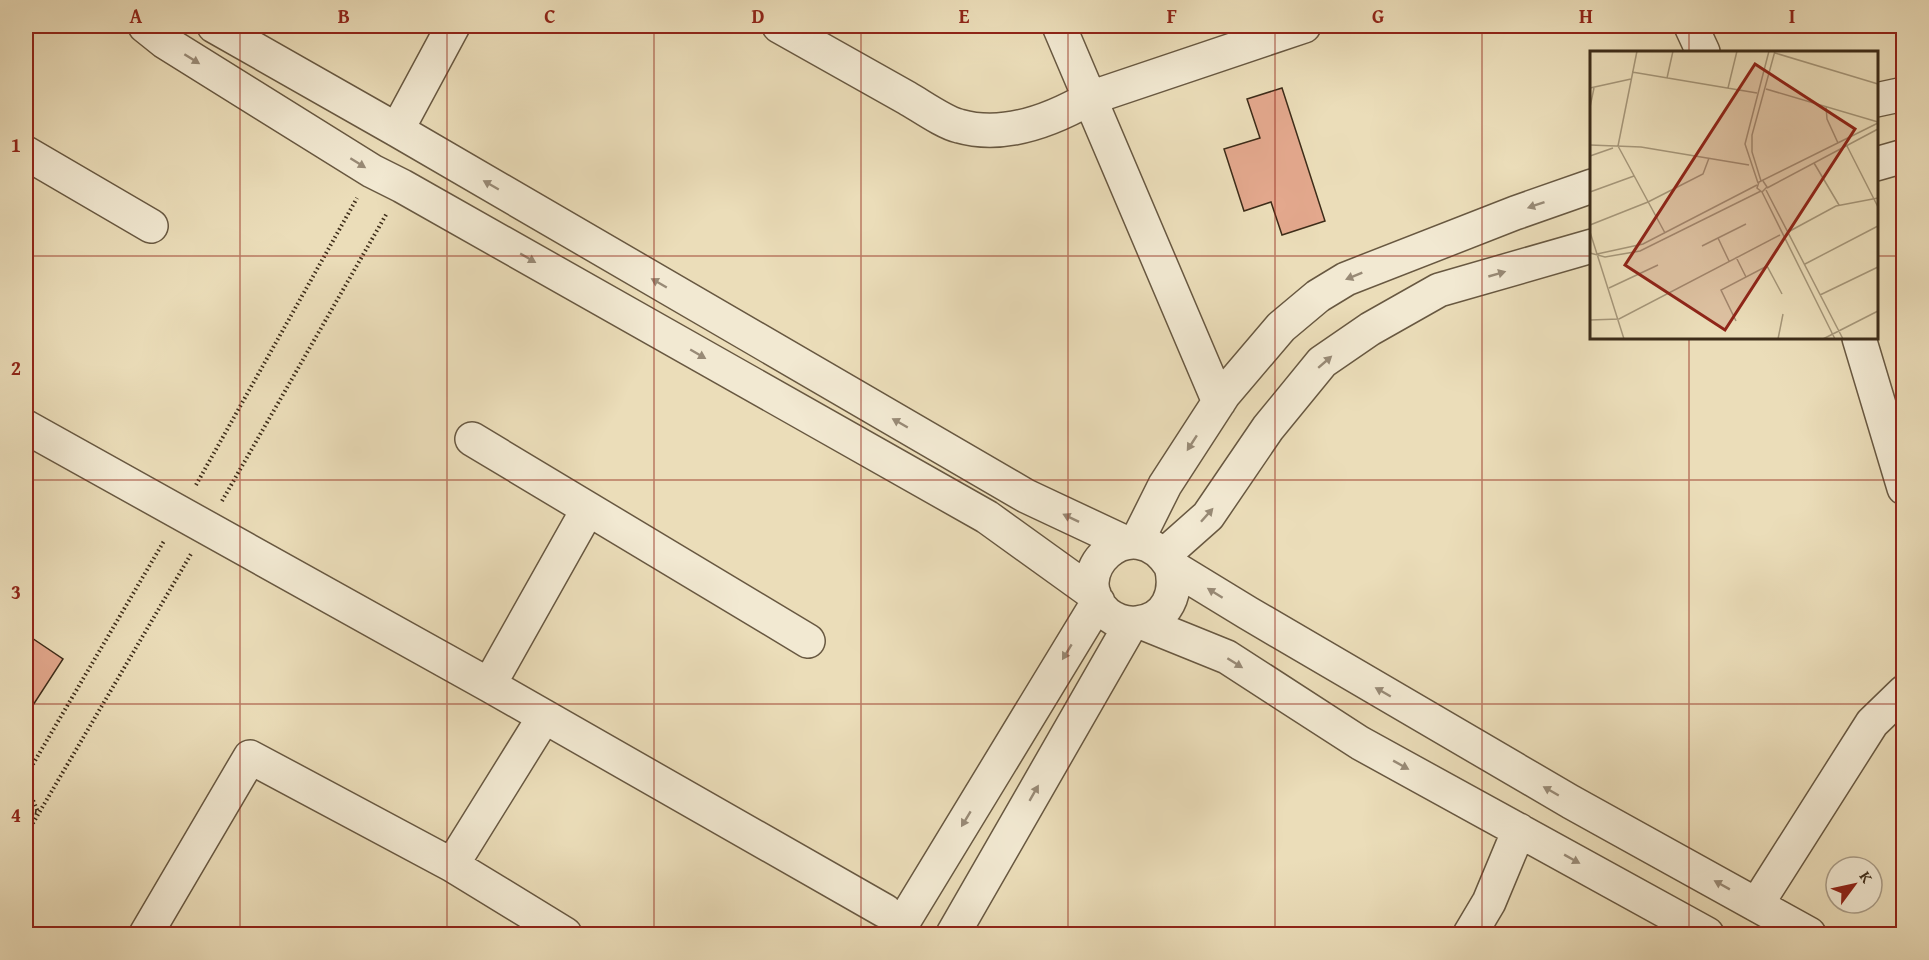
<svg xmlns="http://www.w3.org/2000/svg" width="1929" height="960" font-family="'Gentium Book Plus',serif">
  <style>
    .building { fill: #e3a88d; stroke: #3d2c19; stroke-width: 1.5 }
    .lines { fill: none; stroke-linecap: round; stroke-linejoin: round }
    .minor-casing { stroke: #685841; stroke-width: 36 }
    .path { stroke: #3d2c19; stroke-width: 4; stroke-dasharray: 1.5 3; stroke-linecap: butt }
    .minor { stroke: #f2e9d2; stroke-width: 33 }
    .oneway { fill: #988a76 }
    .grid { fill: none; stroke: #8f2418; stroke-width: 1.5; stroke-opacity: 0.55 }
    .inset-road { fill: none; stroke: #a59679; stroke-width: 1.5 }
    .view { fill: #8f2418; fill-opacity: 0.15; stroke: #8f2418; stroke-width: 3 }
    .inset-edge { fill: none; stroke: #3d2c19; stroke-width: 3 }
    .neatline { fill: none; stroke: #8f2418; stroke-width: 2 }
    .grid-label { font-size: 20px; text-anchor: middle; font-weight: bold; fill: #8f2418 }
  </style>
  <rect width="100%" height="100%" fill="#ebddb9"/>
  <filter id="stains"><feTurbulence type="fractalNoise" baseFrequency=".00333" numOctaves="4"/><feColorMatrix values="0 0 0 0 .2 0 0 0 0 .09 0 0 0 0 .02 0 0 0 .5 -.17"/></filter>
  <radialGradient id="worn" r=".72"><stop offset=".6" stop-color="#630" stop-opacity="0"/><stop offset="1" stop-color="#630" stop-opacity=".3"/></radialGradient>
  <!-- building -->
  <path class="building" d="M1282,88L1325,221L1282,235L1271,202L1244,211L1224,149L1260,138L1247,99Z
    M26,634L63,659L26,716Z"/>
  <g class="lines">
    <defs>
      <path id="minor" d="M145,26L165,42L372,171L402,186L987,517L1094,594
        M214,26L397,130L1026,496L1124,542
        M779,26C822,50 864,74 907,98C921,106 945,123 959,126C1004,139 1052,120 1090,98L1304,26
        M1059,26L1219,402
        M1691,26L1703,52
        M1876,100L1904,94
        M397,130L453,26
        M26,153L151,226
        M1876,164L1904,156
        M1859,338L1904,488
        M26,427L489,685L885,911
        M472,439L808,641
        M1137,541L1165,485L1224,394L1281,327L1318,296L1346,279L1515,213L1592,186
        M1164,555L1208,516L1268,428L1322,362L1370,329L1439,290L1592,246
        M1171,566C1178,592 1168,620 1137,623C1126,624 1116,621 1107,614C1061,575 1132,505 1171,566L1248,613L1571,802L1809,934
        M1143,623L1227,657L1360,743L1707,934
        M489,685L588,509
        M452,865L544,717
        M1757,904L1872,723L1904,692
        M146,934L250,757L452,865L565,934
        M896,934L1098,602
        M953,934L1131,624
        M1470,934L1489,902L1519,830"/>
    </defs>
    <!-- minor casing -->
    <use href="#minor" class="minor-casing"/>
    <!-- path -->
    <path class="path" d="M196,485L357,198
      M222,501L387,213
      M26,776L164,541
      M26,784L38,812
      M26,811L38,813
      M26,835L191,554"/>
    <!-- minor -->
    <use href="#minor" class="minor"/>
  </g>
  <!-- one-way arrows -->
  <defs><path id="oneway-solid" d="M-6-.8H1V-3.2L6.5 0L1 3.2V.8H-6Z" transform="scale(1.5)"/></defs>
  <g class="oneway">
    <use href="#oneway-solid" transform="translate(192 59) rotate(32)"/>
    <use href="#oneway-solid" transform="translate(358 163) rotate(32)"/>
    <use href="#oneway-solid" transform="translate(491 185) rotate(-150)"/>
    <use href="#oneway-solid" transform="translate(1536 205) rotate(161)"/>
    <use href="#oneway-solid" transform="translate(528 258) rotate(30)"/>
    <use href="#oneway-solid" transform="translate(1497 274) rotate(-16)"/>
    <use href="#oneway-solid" transform="translate(1354 276) rotate(158)"/>
    <use href="#oneway-solid" transform="translate(659 283) rotate(-150)"/>
    <use href="#oneway-solid" transform="translate(698 354) rotate(30)"/>
    <use href="#oneway-solid" transform="translate(1325 362) rotate(-41)"/>
    <use href="#oneway-solid" transform="translate(900 423) rotate(-150)"/>
    <use href="#oneway-solid" transform="translate(1192 443) rotate(123)"/>
    <use href="#oneway-solid" transform="translate(1207 515) rotate(-48)"/>
    <use href="#oneway-solid" transform="translate(1071 518) rotate(-154)"/>
    <use href="#oneway-solid" transform="translate(1215 593) rotate(-148)"/>
    <use href="#oneway-solid" transform="translate(1067 652) rotate(121)"/>
    <use href="#oneway-solid" transform="translate(1235 663) rotate(32)"/>
    <use href="#oneway-solid" transform="translate(1383 692) rotate(-150)"/>
    <use href="#oneway-solid" transform="translate(1401 765) rotate(29)"/>
    <use href="#oneway-solid" transform="translate(1551 791) rotate(-150)"/>
    <use href="#oneway-solid" transform="translate(1034 793) rotate(-60)"/>
    <use href="#oneway-solid" transform="translate(966 819) rotate(121)"/>
    <use href="#oneway-solid" transform="translate(1572 859) rotate(29)"/>
    <use href="#oneway-solid" transform="translate(1722 885) rotate(-151)"/>
  </g>
  <!-- grid -->
  <path class="grid" d="M240,26V934M447,26V934M654,26V934M861,26V934M1068,26V934M1275,26V934M1482,26V934M1689,26V52M26,256H1592M1876,256H1904M1689,338V934M26,480H1904M26,704H1904"/>
  <!-- overview -->
  <g transform="translate(1590 51)">
    <rect width="288" height="288" fill="#ebddb9"/>
    <path class="inset-road" d="M47,0L28,95L75,182M185,2L288,33M42,21L167,42M77,27L83,0M0,37L41,28M138,37L147,0M176,38L288,71M236,55L237,68L248,92M0,56L4,37M0,94L51,96L159,114M257,95L288,156M0,105L23,97M224,112L249,154M171,130L162,101V84L185,0M173,130L177,136L172,141L167,137L169,131L288,72M168,132L155,93L179,0M177,137L288,78M176,139L253,288M0,141L44,125M172,141L245,288M0,174L58,151L113,123L119,107M0,181L34,288M198,181L246,155L288,147M128,187L139,210M112,195L156,173M0,202L15,206L50,200L171,140M7,203L53,193L167,134M146,206L156,226M215,213L288,175M19,237L68,214M230,244L288,216M0,269L29,268L190,184M146,270L131,239L177,215L192,243M188,288L193,263M233,288L288,260"/>
    <path class="view" d="M165,13L265,78L135,279L35,214Z"/>
    <rect width="288" height="288" class="inset-edge"/>
  </g>
  <!-- margin -->
  <rect width="1929" height="960" fill="none" stroke="#ebddb9" stroke-width="66"/>
  <!-- north arrow -->
  <g transform="translate(1854 885) rotate(57)"><circle r="28" fill="#f2e9d2" stroke="#aa9d88" stroke-width="1.5"/>
  <path d="M0-4.5L10 22L0 15L-10 22Z" fill="#8f2418"/>
  <text y="-9" font-size="16" font-weight="bold" text-anchor="middle" fill="#3d2c19">K</text>
  </g>
  <rect x="33" y="33" width="1863" height="894" class="neatline"/>
  <g class="grid-label">
    <text x="136" y="23">A</text>
    <text x="344" y="23">B</text>
    <text x="550" y="23">C</text>
    <text x="758" y="23">D</text>
    <text x="964" y="23">E</text>
    <text x="1172" y="23">F</text>
    <text x="1378" y="23">G</text>
    <text x="1586" y="23">H</text>
    <text x="1792" y="23">I</text>
    <text x="16" y="152">1</text>
    <text x="16" y="375">2</text>
    <text x="16" y="599">3</text>
    <text x="16" y="822">4</text>
  </g>
  <rect width="100%" height="100%" filter="url(#stains)"/>
  <rect width="100%" height="100%" fill="url(#worn)"/>
</svg>
